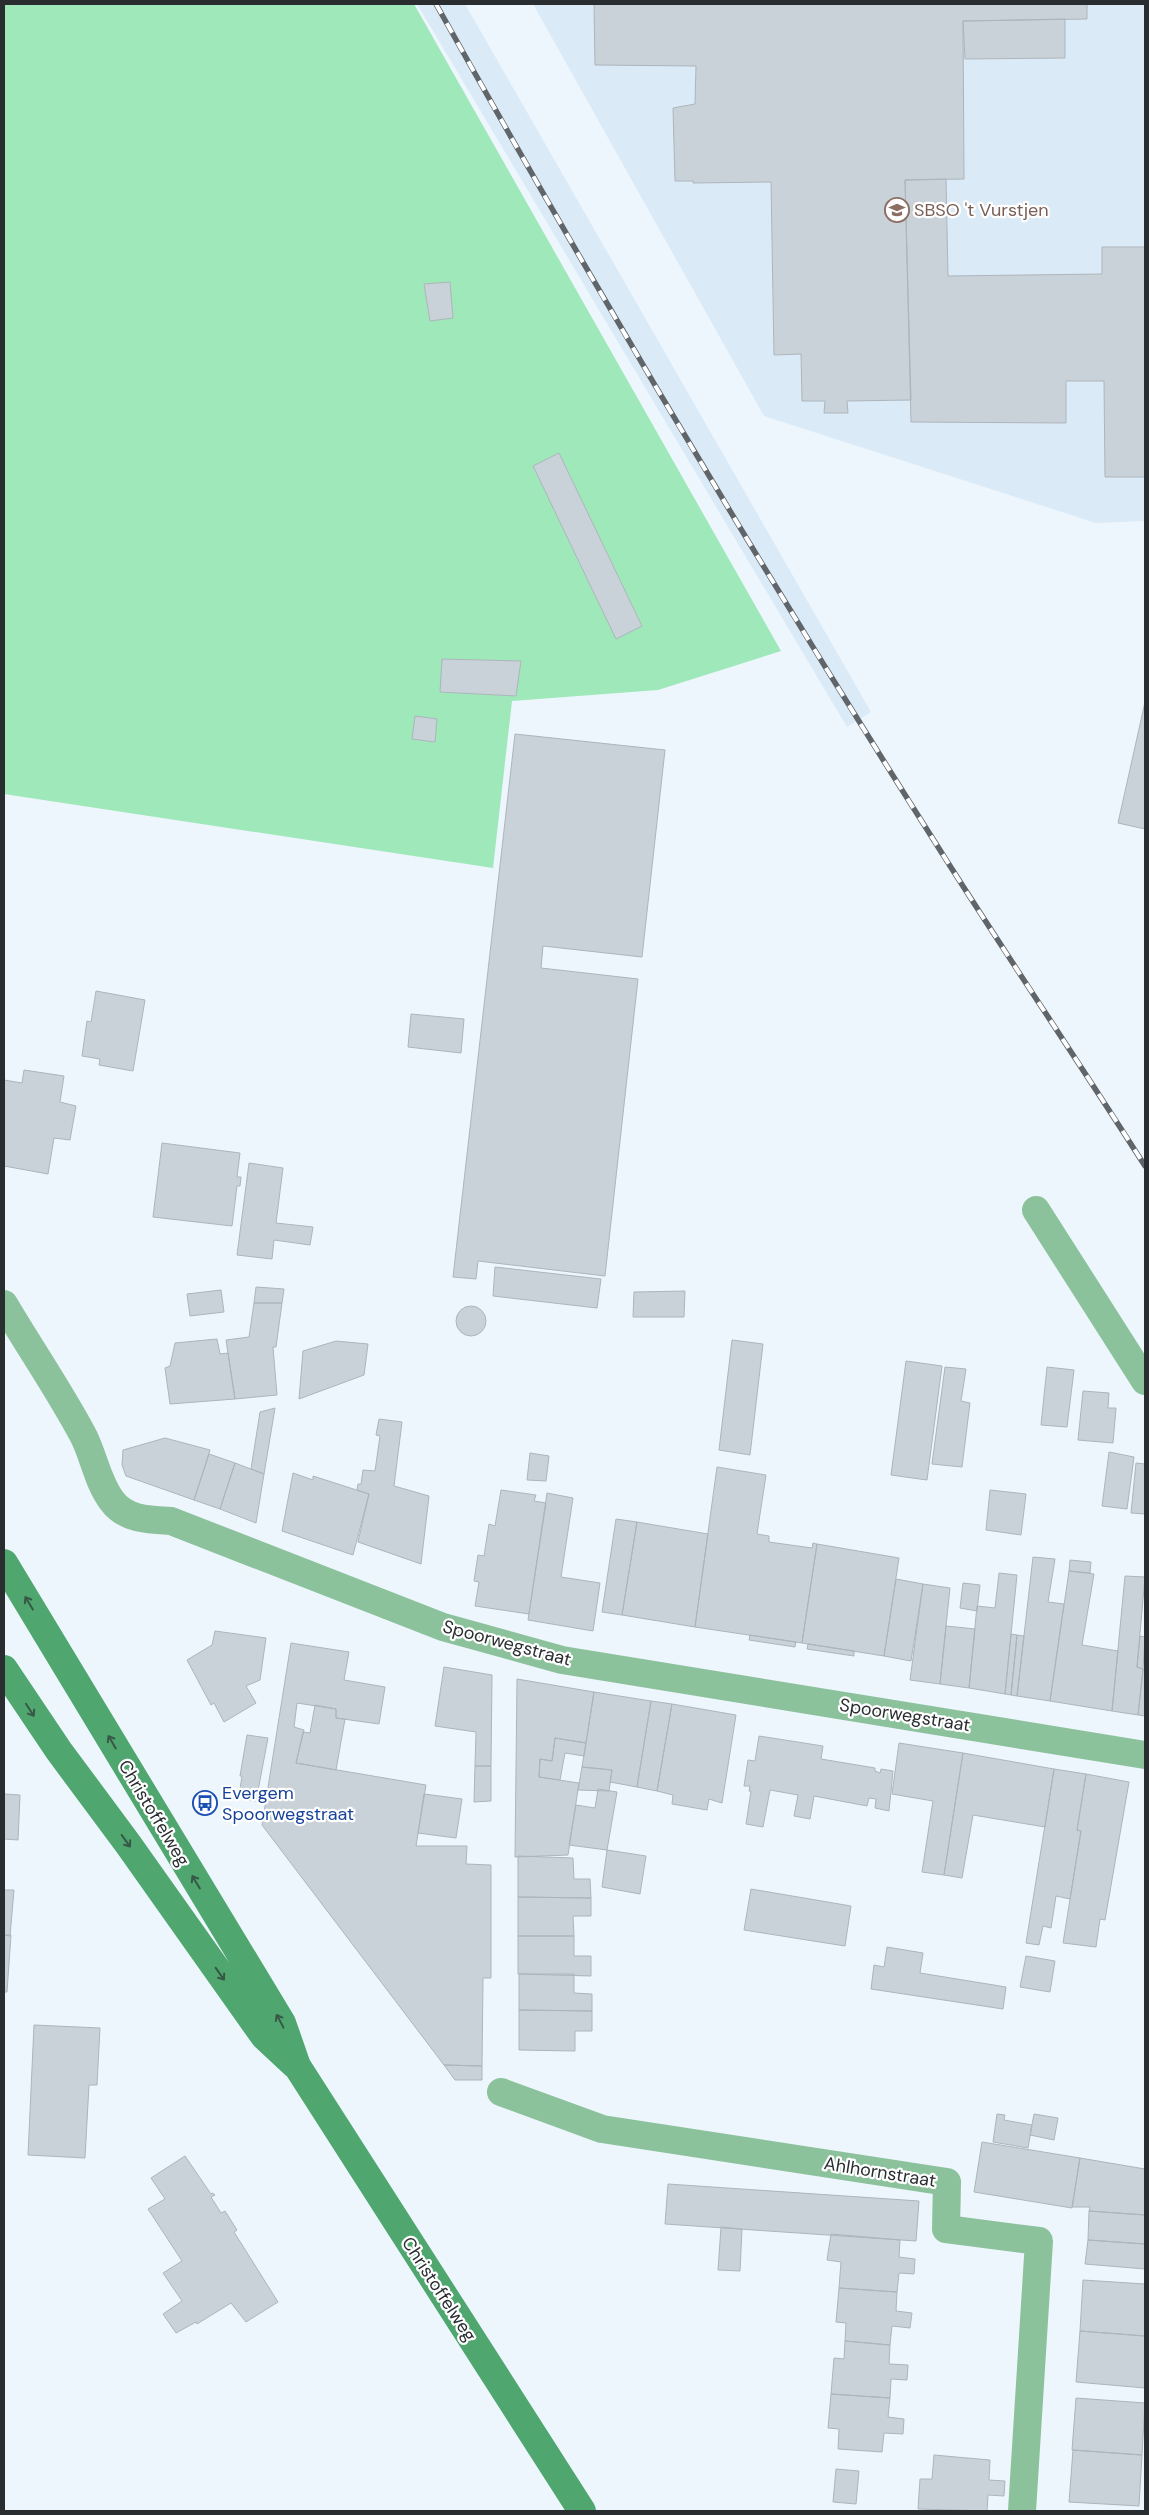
<svg xmlns="http://www.w3.org/2000/svg" width="1149" height="2515" font-family="'DM Sans',sans-serif">
  <style>
    .built { fill: #dbeaf7 }
    .green { fill: #9fe8b9 }
    .building { fill: #cad2d9; stroke: #adb5bc }
    .lines { fill: none; stroke-linecap: round; stroke-linejoin: round }
    .street { stroke: #8bc19b; stroke-width: 28 }
    .secondary { stroke: #4fa76f; stroke-width: 28 }
    .rail-casing { stroke: #606569; stroke-width: 5.5 }
    .rail { stroke: #fff; stroke-width: 4; stroke-dasharray: 11; stroke-linecap: butt }
    .oneway { stroke: #375846 }
    .labels { text-anchor: middle; stroke-width: 4.5; stroke-linejoin: round; paint-order: stroke }
    .education-label { font-size: 18px; fill: #785e54; stroke: #fff; text-anchor: start }
    .street-label { font-size: 18px; fill: #2a2d30; stroke: #fff }
    .transit-label { font-size: 18px; fill: #164399; stroke: #fff; text-anchor: start }
  </style>
  <rect width="100%" height="100%" fill="#edf5fd"/>
  <!-- built -->
  <path class="built" d="M417,4H465L871,712L847,727Z
    M533,4H1145V521L1096,523L764,416Z"/>
  <!-- green -->
  <path class="green" d="M4,4H414L781,651L658,690L512,701L493,868L4,794Z"/>
  <!-- building -->
  <path class="building" d="M594,4H1087V19L963,21L964,179L905,180L911,400L847,401L848,413H824L825,401H802L801,354L774,355L771,182L693,183V181H675L673,108L695,104L696,66L595,65Z
    M1065,19V58L965,59L963,21Z
    M946,179L948,276L1102,274V247H1145V477H1105L1104,381H1066V423L911,422L905,180Z
    M450,282L453,318L430,321L424,284Z
    M559,453L642,626L616,639L533,466Z
    M442,659L521,661L516,696L440,692Z
    M1145,702V829L1118,823Z
    M415,716L437,719L435,742L412,739Z
    M515,734L665,750L642,957L543,946L541,968L638,979L605,1276L478,1261L476,1279L453,1277Z
    M96,991L145,1000L133,1071L99,1065L100,1059L82,1056L87,1021L91,1022Z
    M411,1014L464,1019L461,1053L408,1047Z
    M24,1070L64,1076L60,1102L76,1106L70,1140L54,1138L48,1174L4,1166V1080L22,1083Z
    M162,1143L240,1153L237,1177H241L240,1186H237L232,1226L153,1217Z
    M249,1163L283,1168L276,1223L313,1227L310,1245L274,1240L272,1259L237,1255Z
    M495,1267L601,1279L597,1308L493,1296Z
    M256,1287L284,1289L282,1303H254Z
    M221,1290L224,1312L190,1316L187,1294Z
    M685,1291L684,1317H633L634,1292Z
    M254,1303H282L276,1347H273L277,1395L235,1399L226,1340L249,1337Z
    M456 1321a15 15 0 1 1 30 0a15 15 0 1 1-30 0Z
    M217,1339L220,1354L228,1353L235,1399L170,1404L165,1368L170,1366L175,1343Z
    M732,1340L763,1344L750,1455L719,1450Z
    M336,1341L368,1344L364,1375L299,1399L303,1351Z
    M906,1361L942,1366L927,1480L891,1475Z
    M945,1367L966,1369L961,1401L970,1403L962,1467L932,1464Z
    M1047,1367L1074,1370L1067,1427L1041,1425Z
    M1083,1391L1109,1393L1108,1408H1116L1113,1443L1078,1440Z
    M275,1408L264,1474L251,1469L260,1412Z
    M379,1419L402,1422L394,1486L429,1496L421,1564L358,1542L369,1494L357,1490L358,1484H361L363,1470L375,1471L380,1436L376,1435Z
    M165,1438L210,1450L194,1500L126,1476L122,1465L123,1450Z
    M1109,1452L1134,1457L1127,1509L1102,1506Z
    M530,1453L549,1456L546,1481L527,1480Z
    M209,1454L235,1463L220,1509L194,1500Z
    M235,1463L264,1474L256,1523L220,1509Z
    M1136,1463L1145,1464V1514L1131,1513Z
    M717,1467L766,1475L757,1534L769,1536V1542L812,1548L813,1543L817,1544L802,1643L695,1627Z
    M293,1473L313,1480V1476L369,1494L353,1555L282,1531Z
    M501,1490L536,1495L534,1501L546,1503L529,1614L475,1606L479,1582L474,1581L478,1555L484,1556L489,1524L495,1526Z
    M990,1490L1026,1494L1021,1535L986,1530Z
    M547,1493L573,1498L561,1577L600,1583L593,1631L528,1620Z
    M616,1519L637,1522L622,1615L602,1612Z
    M637,1522L708,1534L695,1627L622,1615Z
    M817,1544L899,1558L884,1656L802,1643Z
    M1033,1557L1055,1559L1048,1602L1064,1604L1050,1701L1017,1696Z
    M1070,1560L1091,1562L1090,1573L1069,1571Z
    M1069,1571L1094,1574L1082,1645L1118,1651L1112,1711L1050,1701Z
    M999,1573L1017,1575L1005,1694L969,1688L977,1606L995,1608Z
    M1125,1576L1145,1577L1137,1667L1143,1669L1138,1715L1112,1711Z
    M896,1579L923,1584L911,1661L884,1656Z
    M963,1583L980,1585L977,1611L960,1608Z
    M923,1584L950,1588L940,1684L910,1680Z
    M946,1626L975,1629L969,1688L940,1684Z
    M215,1631L266,1638L260,1680L246,1686L256,1703L224,1722L214,1703L211,1705L187,1660L212,1645Z
    M1011,1634L1017,1635L1011,1695L1005,1694Z
    M750,1635L796,1642L795,1647L749,1640Z
    M1017,1635L1024,1636L1017,1696L1011,1695Z
    M1140,1636L1145,1637L1143,1669L1137,1667Z
    M291,1643L349,1652L344,1680L385,1687L379,1724L336,1718V1709L297,1703L294,1727L304,1730L296,1763L426,1785L416,1846H467L466,1864L491,1865V1978H483L482,2066L444,2065L262,1825Z
    M808,1644L854,1651V1656L807,1649Z
    M444,1667L492,1675L491,1766H475L476,1732L435,1726Z
    M1143,1669H1145V1716L1138,1715Z
    M517,1679L594,1692L586,1743L555,1738L552,1761L540,1759L539,1777L579,1783L568,1855L515,1857Z
    M594,1692L651,1701L637,1787L610,1782L612,1770L582,1767Z
    M651,1701L672,1704L657,1791L637,1787Z
    M672,1704L736,1715L722,1803L709,1799L707,1810L672,1804L673,1795L657,1791Z
    M315,1705L336,1709V1718L345,1719L336,1770L296,1763L303,1732L310,1733Z
    M247,1735L268,1738L256,1801L243,1799L240,1789L242,1776H240Z
    M759,1736L823,1746L821,1759L875,1768V1771L880,1773L881,1769L893,1771L889,1811L875,1808L876,1799L869,1798L867,1806L814,1796L810,1819L794,1816L798,1795L770,1790L763,1827L746,1824L751,1791H749L750,1786H744L748,1760L755,1761Z
    M555,1738L586,1743L584,1756L565,1753L560,1780L539,1777L540,1759L552,1761Z
    M899,1743L963,1753L944,1875L922,1872L933,1801L892,1794Z
    M963,1753L1054,1769L1045,1827L973,1815L962,1878L944,1875Z
    M475,1766H491V1801L474,1802Z
    M582,1767L612,1770L609,1791L578,1790Z
    M1054,1769L1086,1774L1077,1830L1081,1831L1070,1899L1056,1896L1051,1928L1043,1926L1039,1945L1026,1943Z
    M1086,1774L1129,1782L1105,1920L1100,1919L1096,1947L1063,1943L1081,1831L1077,1830Z
    M598,1789L617,1792L607,1850L569,1845L576,1805L595,1808Z
    M4,1794L20,1795L18,1840L4,1839Z
    M424,1794L462,1799L456,1838L418,1833Z
    M607,1850L646,1856L640,1894L602,1887Z
    M518,1856L573,1858L574,1879H590L591,1898L518,1897Z
    M751,1889L851,1906L845,1946L744,1930Z
    M4,1890H14L10,1936L4,1935Z
    M518,1897L591,1898V1916H573L574,1936H518Z
    M4,1935H11L7,1992H4Z
    M518,1936H574V1956H591V1976L518,1974Z
    M887,1947L923,1953L920,1973L1006,1987L1003,2009L871,1989L874,1965L884,1967Z
    M1026,1956L1055,1961L1050,1992L1020,1987Z
    M519,1974H574V1993L592,1994V2011L519,2010Z
    M519,2010L592,2011V2031H575V2051L519,2050Z
    M34,2025L100,2028L97,2085H89L85,2158L28,2155Z
    M444,2065L482,2066V2080H455Z
    M997,2114L1005,2115L1004,2120L1032,2125L1028,2148L993,2142Z
    M1034,2114L1058,2118L1054,2140L1030,2135Z
    M982,2142L1080,2158L1072,2208L974,2192Z
    M185,2156L211,2194L213,2193L215,2195L211,2197L221,2213L225,2211L237,2230L234,2232L278,2302L246,2322L231,2303L197,2324L196,2322L176,2333L163,2314L182,2301L163,2273L182,2261L148,2209L165,2199L151,2178Z
    M1080,2158L1145,2169V2215L1089,2211L1090,2207H1072Z
    M668,2184L919,2201L916,2241L665,2224Z
    M1089,2211L1145,2215V2244L1088,2240Z
    M721,2227L742,2229L740,2271L718,2270Z
    M831,2234L900,2240L899,2257L915,2259L914,2274L899,2273L897,2292L839,2288L841,2262L827,2260Z
    M1088,2240L1145,2244V2269L1085,2264Z
    M1083,2280L1145,2284V2336L1080,2331Z
    M839,2288L897,2292L896,2311L912,2313L910,2328L892,2326L890,2345L845,2341L846,2323L836,2322Z
    M1080,2331L1145,2336V2388L1076,2382Z
    M845,2341L890,2345L889,2364L908,2365L907,2380L891,2379L890,2398L831,2394L834,2358L844,2359Z
    M831,2394L890,2398L888,2417L904,2419L903,2434L884,2433L882,2452L838,2449L839,2429L828,2428Z
    M1076,2398L1145,2403L1142,2455L1072,2450Z
    M1073,2450L1142,2455L1139,2506L1069,2502Z
    M934,2455L990,2460L989,2480L1005,2481L1004,2496L988,2495L987,2511L918,2509L920,2479H932Z
    M836,2469L859,2471L856,2504L833,2502Z"/>
  <g class="lines">
    <!-- street -->
    <path class="street" d="M1036,1210L1145,1381
      M4,1304C30,1348 59,1390 83,1435C94,1456 97,1481 112,1501C126,1520 150,1520 171,1521L443,1627L562,1660L1145,1755
      M501,2092L602,2129L947,2182L946,2229L1039,2241L1022,2511"/>
    <!-- secondary -->
    <path class="secondary" d="M4,1563L282,2023L297,2066L582,2511
      M4,1669L59,1751L128,1844L264,2036L294,2064"/>
    <defs>
      <path id="rail" d="M436,4C594,287 759,565 933,839C1002,949 1075,1056 1145,1166"/>
    </defs>
    <!-- rail casing -->
    <use href="#rail" class="rail-casing"/>
    <!-- rail -->
    <use href="#rail" class="rail"/>
  </g>
  <!-- one-way arrows -->
  <defs><path id="oneway-shaft" d="M-6 0H5M1.5-3L5.5 0L1.5 3" fill="none" stroke-width="1.6" stroke-linecap="round" stroke-linejoin="round" transform="scale(1.25)"/></defs>
  <g class="oneway">
    <use href="#oneway-shaft" transform="translate(29 1603) rotate(-121)"/>
    <use href="#oneway-shaft" transform="translate(30 1710) rotate(57)"/>
    <use href="#oneway-shaft" transform="translate(112 1742) rotate(-120)"/>
    <use href="#oneway-shaft" transform="translate(126 1841) rotate(54)"/>
    <use href="#oneway-shaft" transform="translate(196 1882) rotate(-121)"/>
    <use href="#oneway-shaft" transform="translate(220 1974) rotate(55)"/>
    <use href="#oneway-shaft" transform="translate(280 2021) rotate(-118)"/>
  </g>
  <!-- icons -->
  <defs>
    <symbol id="school-ring" viewBox="-11 -11 22 22"><circle r="9.5" fill="#fff" stroke="#8d6e63" stroke-width="1.5"/><path d="M0-5L7-2L0 1L-7-2ZM-4 1L0 2.5L4 1V4Q0 6-4 4Z" fill="#8d6e63"/></symbol>
    <symbol id="bus-ring" viewBox="-11 -11 22 22"><circle r="9.5" fill="#fff" stroke="#1a4fb4" stroke-width="1.5"/><path d="M-5-6H5V4H4V6H2V4H-2V6H-4V4H-5ZM-3.5-4V0h7V-4ZM-3.5 1.2v1.5H-2V1.2ZM2 1.2v1.5H3.5V1.2Z" fill="#1a4fb4"/></symbol>
  </defs>
  <g fill-rule="evenodd">
    <use href="#school-ring" x="883" y="196" width="28" height="28"/>
    <use href="#bus-ring" x="191" y="1789" width="28" height="28"/>
  </g>
  <g class="labels">
    <!-- education labels -->
    <g class="education-label">
      <text x="914" y="216">SBSO 't Vurstjen</text>
    </g>
    <!-- street labels -->
    <g class="street-label">
      <text transform="translate(507 1643) rotate(15)" y="6">Spoorwegstraat</text>
      <text transform="translate(905 1715) rotate(9)" y="6">Spoorwegstraat</text>
      <text transform="translate(154 1813) rotate(59)" y="6">Christoffelweg</text>
      <text transform="translate(880 2172) rotate(9)" y="6">Ahlhornstraat</text>
      <text transform="translate(439 2289) rotate(57)" y="6">Christoffelweg</text>
    </g>
    <!-- transit labels -->
    <g class="transit-label">
      <text x="222" y="1799">Evergem<tspan x="222" dy="21">Spoorwegstraat</tspan></text>
    </g>
  </g>
  <!-- border -->
  <rect width="1149" height="2515" fill="none" stroke="#2a2d30" stroke-width="10"/>
</svg>
